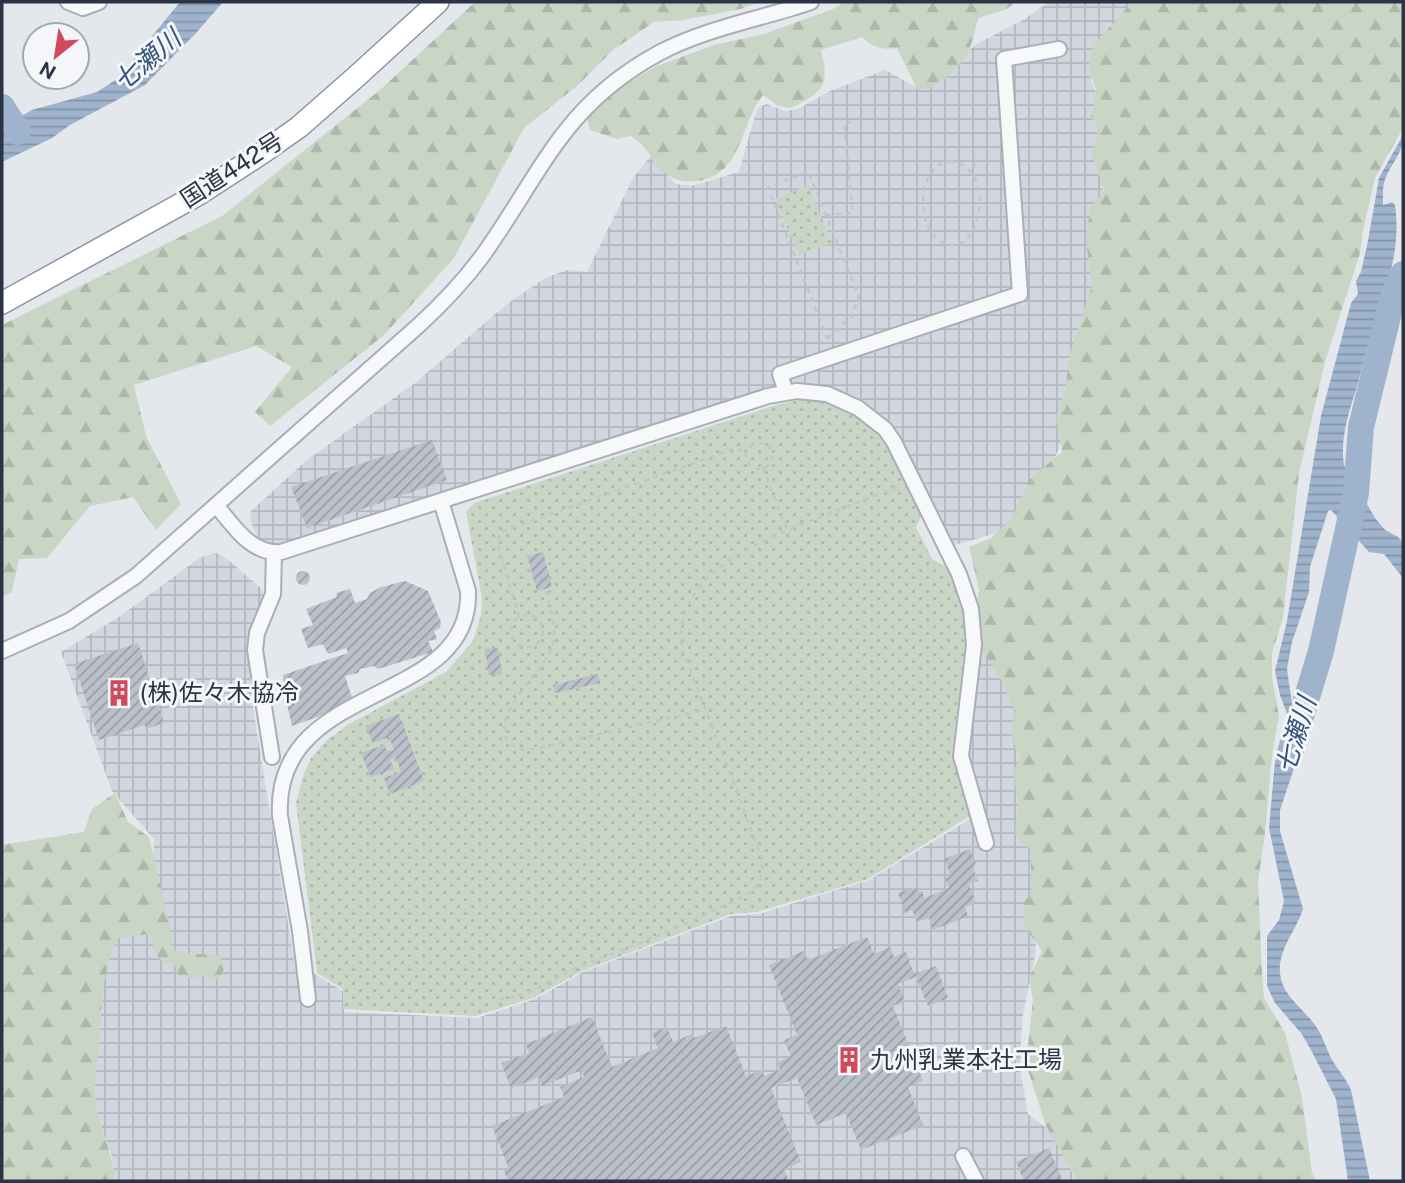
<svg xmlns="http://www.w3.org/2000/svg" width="1405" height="1183" font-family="'Public Sans','Noto Sans JP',sans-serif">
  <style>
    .industrial { fill: url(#industrial-grid) }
    .forest { fill: url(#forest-firs) }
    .park { fill: url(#park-dots) }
    .water { fill: url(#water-rules) }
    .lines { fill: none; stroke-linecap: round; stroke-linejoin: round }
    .river { stroke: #9fb4cc; stroke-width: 26 }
    .building { fill: url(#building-hatch) }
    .minor-casing { stroke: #a9aeb7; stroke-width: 18 }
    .highway-casing { stroke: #8b94a3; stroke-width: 24 }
    .path { stroke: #c2c5cb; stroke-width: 2.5; stroke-dasharray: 5 5; stroke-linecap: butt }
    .minor { stroke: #f7f8fa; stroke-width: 14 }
    .highway { stroke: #fff; stroke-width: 21 }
    .labels { text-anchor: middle; stroke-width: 6; stroke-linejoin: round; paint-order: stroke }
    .street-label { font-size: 24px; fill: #2b3445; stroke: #f4f6f9 }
    .poi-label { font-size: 24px; fill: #2b3445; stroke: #f4f6f9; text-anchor: start }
    .water-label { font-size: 26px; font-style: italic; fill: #34527a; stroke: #f4f6f9 }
  </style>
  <defs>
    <pattern id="industrial-grid" width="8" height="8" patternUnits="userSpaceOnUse" patternTransform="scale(1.75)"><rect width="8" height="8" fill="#d2d6de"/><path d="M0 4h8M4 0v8" fill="none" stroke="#b4b8c0"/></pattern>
    <pattern id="forest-firs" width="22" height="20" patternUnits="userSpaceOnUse" patternTransform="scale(1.75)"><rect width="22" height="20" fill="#c9d6c5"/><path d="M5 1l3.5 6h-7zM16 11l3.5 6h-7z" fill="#adb8ab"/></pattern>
    <pattern id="park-dots" width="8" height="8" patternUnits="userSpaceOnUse" patternTransform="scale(1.75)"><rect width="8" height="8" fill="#c9d6c5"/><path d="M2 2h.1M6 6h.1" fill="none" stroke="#adb8ab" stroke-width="1.8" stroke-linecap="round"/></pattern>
    <pattern id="water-rules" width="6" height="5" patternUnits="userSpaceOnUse" patternTransform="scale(1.75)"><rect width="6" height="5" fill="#9fb4cc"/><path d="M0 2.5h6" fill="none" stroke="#8293a7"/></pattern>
    <pattern id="building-hatch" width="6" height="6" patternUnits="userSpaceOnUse" patternTransform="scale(1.75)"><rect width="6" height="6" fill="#bbc0ca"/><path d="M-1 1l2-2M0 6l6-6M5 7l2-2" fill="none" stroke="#989da6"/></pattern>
  </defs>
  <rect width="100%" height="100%" fill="#e4e7ec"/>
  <!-- industrial -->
  <path class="industrial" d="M1049,2H1131L1132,7L1090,53L1091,80L1104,115L1102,188L1111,208L1061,442L1052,466L1021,511L1003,531L952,546L905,447L888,420L869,406L840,392L808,385H799L283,544L270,545L260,540L253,528L250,518L251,511L307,460L415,383L507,304L547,277L568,270L587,272L633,178L650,157L676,184L692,186L739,172L757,109L766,104L785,111L798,109L830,91L885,70L914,86L940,74L977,44L1023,20Z
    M216,553L225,557L263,590L262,605L250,632L247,648L254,714L296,973H313L343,991L344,1012L477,1018L535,999L583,972L731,916L759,914L869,880L972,818L990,831L970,769V740L981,640L1040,646L1033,841L1036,951L1022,1020L1020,1068L1028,1114L1053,1133L1076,1181H115L112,1157L98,1117L95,1099L91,1042L110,935L150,934L154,839L112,791L61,652L119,617L201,557Z"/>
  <!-- forest -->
  <path class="forest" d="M475,2H759L741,9L683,20L654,22L613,50L577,86L524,128L454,258L384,335L270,426L255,412L292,367L256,346L134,385L146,436L181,504L156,530L133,497L90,506L47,558L19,559L12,592L2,597V325L222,216L380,90Z
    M844,2H1016C1003,14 991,12 978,19C975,30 973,42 968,52C962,66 933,94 917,89L897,48C882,50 873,48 862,37L821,50C830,85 824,92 791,108L778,106L763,95C739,125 744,173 698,181C684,183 674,180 663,172C654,166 651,154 643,146C640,142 635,139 631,136L617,139L590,130L587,118L593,103L657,66L714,45L764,34L833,9Z
    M1129,2H1403V128L1375,178L1363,231L1360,253L1325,362L1299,473L1283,618L1272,653V676L1279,716L1272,755L1265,833L1258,882L1262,972L1264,998L1285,1033L1302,1097L1312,1173L1316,1181H1077L1046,1126L1026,1064L1033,1000L1029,978L1042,951L1023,924L1024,901L1031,895V849L1022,844L1015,833L1018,802L1013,772L1021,755L1014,748L1011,732L1015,710L1001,680L981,648L975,618L979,590L969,547L991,538L1012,518L1029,480L1062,452L1056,418L1065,389L1070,354L1092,285L1086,241L1090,208L1104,191L1092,154L1099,129L1091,117C1092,109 1095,102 1096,95C1097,83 1086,74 1090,56C1096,34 1121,22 1129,2Z
    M115,793L128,822L149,837L172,936L171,949L181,953L219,955L225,966L220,978L214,980L202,975L195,979L179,976L174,963L162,962L155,952L150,934L119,938C100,970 102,1014 99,1049C97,1066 93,1086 96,1103C99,1130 114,1154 115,1181H2V845L84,832L92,809Z"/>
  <!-- park -->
  <path class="park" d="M808,185L832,243L799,255L775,199Z
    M802,399C874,397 896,461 922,515L916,527L932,559L946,567L959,598L964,620L965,645L952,755L970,816L868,879L757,912L731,914L582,971L533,998L475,1016L343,1009V989L317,973L296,803L303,776L311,758L327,740L349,724L446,672L473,641L481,615L482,598L466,512L474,503L776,405Z"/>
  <!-- water -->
  <path class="water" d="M180,2H223L197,32L145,85L70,125L52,138L2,162V127L32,110L97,92L117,79Z
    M1403,135C1403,153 1393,161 1386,177C1382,185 1383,196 1383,205L1392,202L1395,205C1401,248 1388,283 1375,322C1368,344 1362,368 1356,390C1348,414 1340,440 1344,465L1375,518L1385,530L1398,537L1403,543V578L1384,554L1369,552L1331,510L1328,511L1310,567L1309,592L1292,642L1287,669L1293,711L1301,730L1299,753L1280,810V831L1303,909C1297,928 1283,943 1280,964C1277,995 1303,1006 1317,1028C1323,1037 1326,1048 1331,1058C1337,1069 1346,1078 1351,1090L1370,1181H1348L1336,1099L1310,1048L1301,1033L1275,1003L1267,986V936L1279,920L1284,901L1269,828L1275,761L1281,754L1287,757L1289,719L1280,695L1275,671L1287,621L1321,416L1351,303L1358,294L1356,281L1361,272L1368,241L1379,178Z"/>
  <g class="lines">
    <!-- river -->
    <path class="river" d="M2,107L18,132
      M1289,756L1321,651L1356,493L1361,427L1392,300L1403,274"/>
  </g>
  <!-- building -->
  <path class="building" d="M432,440L447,480L307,528L291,487Z
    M543,552L552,587L537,591L527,556Z
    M296 578a7 7 0 1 1 14 0a7 7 0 1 1-14 0Z
    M405,581L428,591L441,622L440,628L434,631L437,639L428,641L433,652L378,669L374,666L360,669L358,673L345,676L354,704L292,726L285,696L283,675L348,653L346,648L328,654L323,644L308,648L301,629L313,625L306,609L337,597L336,593L350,589L355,603L367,599L370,593L381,587Z
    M138,643L164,723L146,729L145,725L99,740L74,664Z
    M498,648L502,674L489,675L485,649Z
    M598,674L600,683L555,693L553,685Z
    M399,714L424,781L390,794L384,778L401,772L396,757L390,760L394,769L371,777L361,753L384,745L387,752L394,750L389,737L373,743L366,726Z
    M970,849L976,864L972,866L978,881L969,884L976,903L965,907L968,916L933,930L929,918L917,922L912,910L905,913L898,893L916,887L918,892L922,891L925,898L949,888L945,878L951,876L944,859Z
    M867,937L874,954L890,947L894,957L906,952L914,974L936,966L948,998L928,1006L916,977L898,984L905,1001L893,1006L923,1081L908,1087L923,1125L861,1150L846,1113L816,1125L797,1078L771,1088L801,1162L784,1169L789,1181H508L504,1171L508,1167L492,1126L564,1097L560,1087L584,1077L582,1070L542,1086L539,1077L511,1088L501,1063L529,1053L526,1044L592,1017L612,1067L658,1048L652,1033L667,1027L673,1042L692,1034L694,1038L726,1026L746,1076L762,1070L764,1076L780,1070L777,1062L791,1057L784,1040L797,1035L769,965L804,951L808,960Z
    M1049,1148L1063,1181H1024L1016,1162Z"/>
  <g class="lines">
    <defs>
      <path id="minor" d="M68,2L83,8L99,2
        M786,392L780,374L1020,294L1004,59L1059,49
        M216,505C233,525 251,555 281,552L768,396L797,391L827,394L858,408L885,429L894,442L959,574L971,609L974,645L961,756L986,843
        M2,651L69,621L136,576L418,326C442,304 464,281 483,255C542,172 563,105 659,53C706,28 761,19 811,2
        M272,757L255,650L257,633L273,594L274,553
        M308,999L300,931L280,816C272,679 473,708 468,591L441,501
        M963,1156L976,1181"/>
      <path id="highway" d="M2,303L199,194L265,151L299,127L357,76L438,2"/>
    </defs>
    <!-- minor casing -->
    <use href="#minor" class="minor-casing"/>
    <!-- highway casing -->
    <use href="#highway" class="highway-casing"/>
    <!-- path -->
    <path class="path" d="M950,161C1001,167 979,267 940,241C930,234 926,224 924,213C921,193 926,165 950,161Z
      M974,178V155
      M826,215L853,213L844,123L851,122
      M828,338L852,316L859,297L808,171L768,188L829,343
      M746 456a13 13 0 1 1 26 0a13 13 0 1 1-26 0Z
      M763,468L787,530
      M546,591C550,608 557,627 553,644C546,671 487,715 509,742C516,750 524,750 534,749L704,710
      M511 631a16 16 0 1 1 32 0a16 16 0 1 1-32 0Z
      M519,617L499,548L498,539L501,532L733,449L747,451
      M499,999C528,998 551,979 578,967C623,949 668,933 712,911C725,905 739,900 750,892C762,883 763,872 762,858L682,648C672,573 762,540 818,518C845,507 872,497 899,486"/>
    <!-- minor -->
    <use href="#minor" class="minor"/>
    <!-- highway -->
    <use href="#highway" class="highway"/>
  </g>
  <!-- icons -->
  <defs>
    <symbol id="building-bare" viewBox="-9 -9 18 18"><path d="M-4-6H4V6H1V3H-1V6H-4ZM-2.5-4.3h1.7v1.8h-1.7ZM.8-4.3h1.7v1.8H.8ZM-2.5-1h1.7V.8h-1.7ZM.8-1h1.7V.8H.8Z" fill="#d1495b" stroke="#f4f6f9" stroke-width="2.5" paint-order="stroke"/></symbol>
  </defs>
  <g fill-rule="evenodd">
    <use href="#building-bare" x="100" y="674" width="38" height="38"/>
    <use href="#building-bare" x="830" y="1041" width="38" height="38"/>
  </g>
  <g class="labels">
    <!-- street labels -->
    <g class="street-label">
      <text transform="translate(232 170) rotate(-33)" y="8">国道442号</text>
    </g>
    <!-- poi labels -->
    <g class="poi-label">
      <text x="140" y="701">(株)佐々木協冷</text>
      <text x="870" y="1068">九州乳業本社工場</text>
    </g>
    <!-- water labels -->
    <g class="water-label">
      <text transform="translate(147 60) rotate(-40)" y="9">七瀬川</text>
      <text transform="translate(1296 735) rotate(-73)" y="9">七瀬川</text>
    </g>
  </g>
  <!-- border -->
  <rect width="1405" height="1183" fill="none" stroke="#2b3445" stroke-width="7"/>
  <!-- north arrow -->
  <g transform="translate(56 56) rotate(210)"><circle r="33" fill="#f4f6f9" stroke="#a4a8b1" stroke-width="2"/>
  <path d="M0-5L12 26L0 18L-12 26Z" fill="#d1495b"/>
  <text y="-10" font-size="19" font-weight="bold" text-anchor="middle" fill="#2b3445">N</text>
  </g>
</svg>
